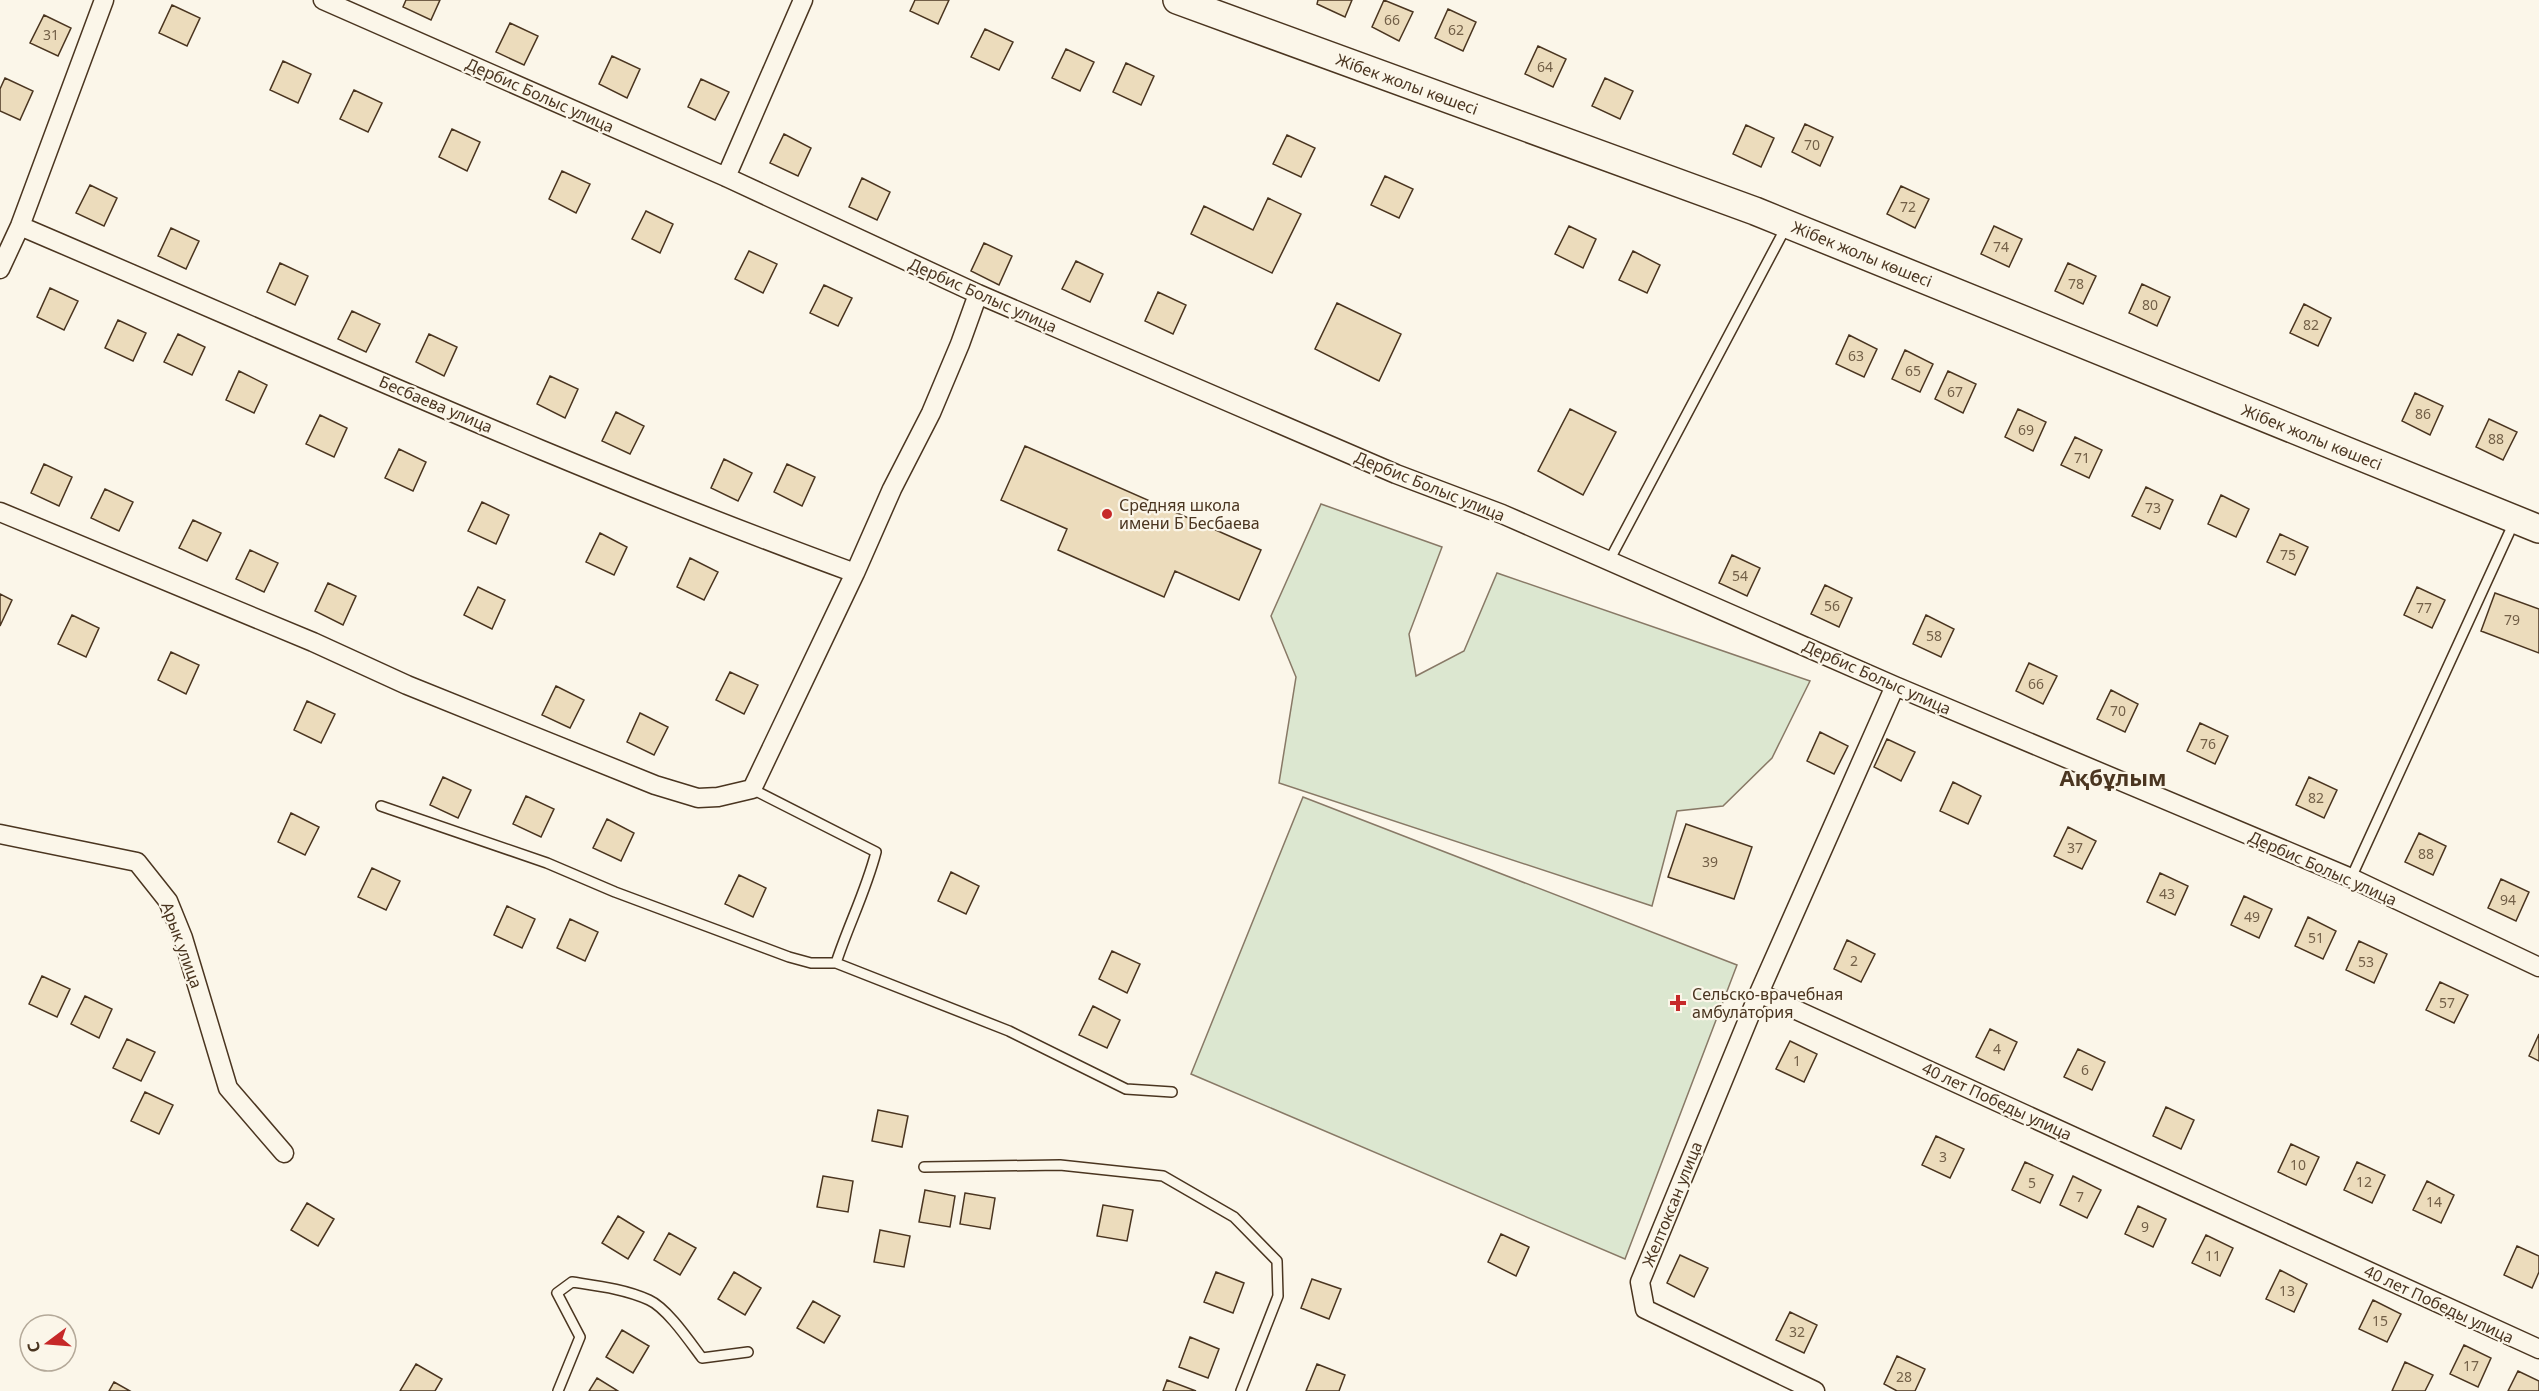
<svg xmlns="http://www.w3.org/2000/svg" width="2539" height="1391" font-family="'Noto Sans',sans-serif">
  <style>
    .green { fill: #dce7d0; stroke: #887966; stroke-width: 1.5 }
    .building { fill: #ecdcbc; stroke: #4a3520; stroke-width: 1.5 }
    .lines { fill: none; stroke-linecap: round; stroke-linejoin: round }
    .lane-casing { stroke: #4a3520; stroke-width: 12 }
    .street-casing { stroke: #4a3520; stroke-width: 21 }
    .secondary-casing { stroke: #4a3520; stroke-width: 30 }
    .lane { stroke: #fbf6e9; stroke-width: 9 }
    .street { stroke: #fbf6e9; stroke-width: 18 }
    .secondary { stroke: #fbf6e9; stroke-width: 27 }
    .poi-dot { fill: #c62828; stroke: #fbf6e9; stroke-width: 2 }
    .labels { text-anchor: middle; stroke-width: 4.5; stroke-linejoin: round; paint-order: stroke }
    .number-label { font-size: 14px; fill: #725f47 }
    .street-label { font-size: 16px; fill: #4a3520; stroke: #fbf6e9 }
    .poi-label { font-size: 16px; fill: #4a3520; stroke: #fbf6e9; text-anchor: start }
    .district-label { font-size: 22px; font-weight: bold; fill: #4a3520; stroke: #fbf6e9 }
  </style>
  <rect width="100%" height="100%" fill="#fbf6e9"/>
  <!-- green -->
  <path class="green" d="M1321,504L1442,547L1409,634L1416,676L1464,651L1497,573L1810,681L1772,758L1723,806L1677,811L1652,906L1279,783L1296,677L1271,616Z
    M1303,797L1737,965L1625,1259L1191,1074Z"/>
  <!-- building -->
  <path class="building" d="M406,0H440L431,20L403,7Z
    M915,0H949L938,24L910,11Z
    M1318,0H1352L1345,17L1317,4Z
    M1384,0L1413,12L1399,41L1372,27Z
    M172,5L200,18L187,46L159,33Z
    M1448,9L1476,22L1463,51L1435,38Z
    M44,15L71,28L58,56L30,43Z
    M510,23L538,36L524,65L496,52Z
    M985,29L1013,42L999,70L971,57Z
    M1538,46L1566,59L1553,87L1525,74Z
    M1066,49L1094,62L1080,91L1052,78Z
    M612,56L640,69L627,98L599,84Z
    M283,61L311,74L298,103L270,90Z
    M1126,63L1154,76L1141,105L1113,92Z
    M5,78L33,91L20,120L0,111V89Z
    M1605,78L1633,91L1620,119L1592,106Z
    M701,79L729,92L715,120L688,107Z
    M354,90L382,103L368,132L340,119Z
    M1805,124L1833,137L1820,166L1792,152Z
    M1746,125L1774,138L1761,167L1733,154Z
    M452,129L480,142L467,171L439,157Z
    M784,134L811,148L798,176L770,163Z
    M1287,135L1315,148L1301,177L1273,164Z
    M562,171L590,184L576,213L549,199Z
    M1385,176L1413,189L1399,218L1371,205Z
    M862,178L890,192L877,220L849,207Z
    M90,185L117,198L104,226L76,213Z
    M1901,186L1929,199L1915,228L1887,214Z
    M1268,198L1301,214L1272,273L1191,234L1204,206L1253,230Z
    M646,211L673,224L660,253L632,239Z
    M1569,226L1596,239L1583,268L1555,254Z
    M1994,226L2022,239L2009,267L1981,254Z
    M171,228L199,241L186,269L158,256Z
    M984,243L1012,256L999,285L971,271Z
    M749,251L777,264L763,293L735,279Z
    M1633,251L1660,265L1647,293L1619,280Z
    M1076,261L1103,274L1090,302L1062,289Z
    M280,263L308,276L295,305L267,292Z
    M2068,263L2096,276L2083,304L2055,291Z
    M2142,284L2170,297L2157,326L2129,313Z
    M824,285L852,298L838,326L810,313Z
    M50,288L78,301L64,330L37,317Z
    M1158,292L1186,305L1173,334L1145,321Z
    M1337,303L1401,334L1379,381L1315,349Z
    M2304,304L2331,318L2318,346L2290,333Z
    M352,311L380,324L366,352L338,339Z
    M118,320L146,333L133,361L105,348Z
    M178,334L205,347L192,375L164,362Z
    M429,334L457,347L444,376L416,362Z
    M1849,335L1877,349L1864,377L1836,364Z
    M1905,350L1933,364L1920,392L1892,379Z
    M239,371L267,385L254,413L226,400Z
    M1948,371L1976,384L1963,413L1935,399Z
    M550,376L578,389L565,418L537,404Z
    M2415,393L2443,406L2430,435L2402,421Z
    M1570,409L1616,432L1583,495L1538,471Z
    M2018,409L2046,422L2033,451L2005,437Z
    M616,412L644,426L630,454L602,441Z
    M320,415L347,428L334,457L306,444Z
    M2489,419L2517,432L2503,460L2476,447Z
    M2075,437L2102,450L2089,478L2061,465Z
    M1025,446L1261,550L1239,600L1175,571L1164,597L1058,550L1067,529L1001,500Z
    M399,449L426,462L413,491L385,478Z
    M724,459L752,473L738,501L711,488Z
    M44,464L72,477L59,506L31,493Z
    M787,464L815,477L802,506L774,492Z
    M2146,487L2173,500L2160,529L2132,516Z
    M105,489L133,502L119,531L91,518Z
    M2221,495L2249,509L2236,537L2208,524Z
    M482,502L509,515L496,544L468,531Z
    M193,520L221,533L207,561L179,548Z
    M600,533L627,547L614,575L586,562Z
    M2280,534L2308,547L2295,575L2267,562Z
    M250,550L278,563L264,592L236,579Z
    M1732,555L1760,568L1747,596L1719,583Z
    M690,558L718,572L704,600L677,587Z
    M328,583L356,596L343,625L315,611Z
    M1825,585L1852,598L1839,627L1811,614Z
    M478,587L505,600L492,629L464,615Z
    M2417,587L2445,600L2432,628L2404,615Z
    M2495,593L2539,609V653L2481,631Z
    M0,594L12,600L0,626Z
    M72,615L99,628L86,657L58,644Z
    M1926,615L1954,629L1941,657L1913,644Z
    M171,652L199,665L186,694L158,680Z
    M2029,663L2057,676L2043,704L2016,691Z
    M730,672L758,685L744,714L716,700Z
    M556,686L584,700L570,728L542,715Z
    M2111,690L2138,704L2125,732L2097,719Z
    M307,701L335,714L321,743L294,730Z
    M640,713L668,727L654,755L627,742Z
    M2200,723L2228,736L2215,764L2187,751Z
    M1820,732L1848,746L1834,774L1807,761Z
    M1887,739L1915,752L1901,781L1874,767Z
    M443,777L471,790L458,818L430,805Z
    M2309,777L2337,790L2324,818L2296,805Z
    M1953,782L1981,796L1968,824L1940,811Z
    M526,796L554,809L541,837L513,824Z
    M291,813L319,827L305,855L278,842Z
    M607,819L634,833L621,861L593,848Z
    M1686,824L1752,847L1734,899L1668,877Z
    M2068,827L2096,841L2082,869L2054,856Z
    M2419,833L2446,846L2433,875L2405,862Z
    M372,868L400,881L386,910L358,897Z
    M951,872L979,886L966,914L938,901Z
    M2160,873L2188,886L2175,915L2147,902Z
    M739,875L766,888L753,917L725,904Z
    M2501,879L2529,892L2516,921L2488,908Z
    M2244,896L2272,909L2259,938L2231,925Z
    M507,906L535,919L522,948L494,935Z
    M2308,917L2336,931L2323,959L2295,946Z
    M570,919L598,932L585,961L557,948Z
    M1847,940L1875,954L1861,982L1834,969Z
    M2359,941L2387,954L2374,983L2346,970Z
    M1112,951L1140,964L1127,993L1099,979Z
    M42,976L70,989L57,1017L29,1004Z
    M2440,982L2468,995L2454,1023L2426,1010Z
    M85,996L112,1009L99,1038L71,1024Z
    M1093,1006L1120,1020L1107,1048L1079,1035Z
    M1990,1029L2017,1042L2004,1070L1976,1057Z
    M2539,1034V1061L2529,1056Z
    M127,1039L155,1052L141,1081L113,1068Z
    M1790,1041L1817,1054L1804,1082L1776,1069Z
    M2078,1049L2105,1062L2092,1090L2064,1077Z
    M145,1092L173,1105L159,1134L131,1121Z
    M2166,1107L2194,1120L2181,1149L2153,1136Z
    M878,1110L908,1116L902,1147L872,1141Z
    M1936,1136L1964,1149L1950,1178L1922,1165Z
    M2291,1144L2319,1157L2306,1185L2278,1172Z
    M2025,1162L2053,1175L2040,1203L2012,1190Z
    M2357,1162L2385,1175L2372,1203L2344,1190Z
    M823,1176L853,1181L848,1212L817,1207Z
    M2073,1176L2101,1190L2087,1218L2060,1205Z
    M2427,1181L2454,1195L2441,1223L2413,1210Z
    M925,1190L955,1196L950,1227L919,1222Z
    M965,1193L995,1198L990,1229L960,1224Z
    M307,1203L334,1219L318,1246L291,1230Z
    M1103,1205L1133,1210L1127,1241L1097,1236Z
    M2138,1206L2166,1219L2153,1247L2125,1234Z
    M618,1216L644,1232L628,1259L602,1243Z
    M880,1230L910,1236L904,1267L874,1262Z
    M669,1233L696,1248L680,1275L654,1260Z
    M1501,1234L1529,1247L1516,1276L1488,1262Z
    M2206,1235L2233,1248L2220,1276L2192,1263Z
    M2517,1246L2539,1256V1272L2532,1288L2504,1275Z
    M1680,1255L1708,1268L1694,1297L1667,1283Z
    M2280,1270L2307,1284L2294,1312L2266,1299Z
    M734,1272L761,1288L745,1315L718,1299Z
    M1216,1272L1244,1283L1233,1313L1204,1302Z
    M1312,1279L1341,1289L1329,1319L1301,1308Z
    M2373,1300L2401,1314L2387,1342L2359,1329Z
    M813,1301L840,1316L824,1343L797,1328Z
    M1790,1312L1817,1325L1804,1353L1776,1340Z
    M622,1330L649,1346L633,1373L606,1357Z
    M1190,1337L1219,1349L1208,1378L1179,1367Z
    M2464,1345L2491,1358L2478,1387L2450,1374Z
    M1897,1356L1925,1369L1915,1391H1897L1884,1384Z
    M2405,1362L2433,1375L2425,1391H2392Z
    M416,1364L442,1379L435,1391H400Z
    M1317,1364L1345,1375L1339,1391H1306Z
    M2518,1371L2539,1381V1391H2508Z
    M597,1378L618,1391H589Z
    M1167,1380L1196,1391H1163Z
    M114,1382L130,1391H109Z"/>
  <g class="lines">
    <defs>
      <path id="lane" d="M1609,561L1786,227
        M381,806L547,863L615,892L789,957L811,963H836C848,926 866,891 876,852L752,789
        M2351,878L2515,520
        M836,963L1009,1031L1126,1089L1172,1092
        M924,1167L1060,1165L1163,1176L1234,1217L1277,1261L1278,1296L1241,1391
        M558,1391L580,1337L557,1293L572,1282C598,1286 625,1289 649,1300C667,1308 690,1342 702,1358L748,1352"/>
      <path id="street" d="M323,0L726,177L978,294L1396,474L1502,514L1895,686L2351,878L2539,967
        M726,177L803,0
        M20,226C297,344 572,470 855,573
        M0,269L20,226L104,0
        M0,512L313,642L407,685L655,785L698,798L718,797L752,789L855,573L892,489L931,413L960,344L978,294
        M1895,686L1759,993L2539,1349
        M0,834L137,862L168,901L183,938L228,1088L284,1153
        M1759,993L1640,1282L1645,1309L1815,1391"/>
      <path id="secondary" d="M1177,0L1755,211L2539,529"/>
    </defs>
    <!-- lane casing -->
    <use href="#lane" class="lane-casing"/>
    <!-- street casing -->
    <use href="#street" class="street-casing"/>
    <!-- secondary casing -->
    <use href="#secondary" class="secondary-casing"/>
    <!-- lane -->
    <use href="#lane" class="lane"/>
    <!-- street -->
    <use href="#street" class="street"/>
    <!-- secondary -->
    <use href="#secondary" class="secondary"/>
  </g>
  <!-- markers -->
  <g class="poi-dot">
    <circle cx="1107" cy="514" r="6"/>
    <path d="M1675 994h6v6h6v6h-6v6h-6v-6h-6v-6h6z"/>
  </g>
  <g class="labels">
    <!-- number labels -->
    <g class="number-label">
      <text x="1392" y="25">66</text>
      <text x="1456" y="35">62</text>
      <text x="51" y="40">31</text>
      <text x="1545" y="72">64</text>
      <text x="1812" y="150">70</text>
      <text x="1908" y="212">72</text>
      <text x="2001" y="252">74</text>
      <text x="2076" y="289">78</text>
      <text x="2150" y="310">80</text>
      <text x="2311" y="330">82</text>
      <text x="1856" y="361">63</text>
      <text x="1913" y="376">65</text>
      <text x="1955" y="397">67</text>
      <text x="2423" y="419">86</text>
      <text x="2026" y="435">69</text>
      <text x="2496" y="444">88</text>
      <text x="2082" y="463">71</text>
      <text x="2153" y="513">73</text>
      <text x="2288" y="560">75</text>
      <text x="1740" y="581">54</text>
      <text x="1832" y="611">56</text>
      <text x="2424" y="613">77</text>
      <text x="2512" y="625">79</text>
      <text x="1934" y="641">58</text>
      <text x="2036" y="689">66</text>
      <text x="2118" y="716">70</text>
      <text x="2208" y="749">76</text>
      <text x="2316" y="803">82</text>
      <text x="2075" y="853">37</text>
      <text x="2426" y="859">88</text>
      <text x="1710" y="867">39</text>
      <text x="2167" y="899">43</text>
      <text x="2508" y="905">94</text>
      <text x="2252" y="922">49</text>
      <text x="2316" y="943">51</text>
      <text x="1854" y="966">2</text>
      <text x="2366" y="967">53</text>
      <text x="2447" y="1008">57</text>
      <text x="1997" y="1054">4</text>
      <text x="1797" y="1066">1</text>
      <text x="2085" y="1075">6</text>
      <text x="1943" y="1162">3</text>
      <text x="2298" y="1170">10</text>
      <text x="2364" y="1187">12</text>
      <text x="2032" y="1188">5</text>
      <text x="2080" y="1202">7</text>
      <text x="2434" y="1207">14</text>
      <text x="2145" y="1232">9</text>
      <text x="2213" y="1261">11</text>
      <text x="2287" y="1296">13</text>
      <text x="2380" y="1326">15</text>
      <text x="1797" y="1337">32</text>
      <text x="2471" y="1371">17</text>
      <text x="1904" y="1382">28</text>
    </g>
    <!-- street labels -->
    <g class="street-label">
      <text transform="translate(1407 84) rotate(20)" y="6">Жібек жолы көшесі</text>
      <text transform="translate(540 95) rotate(24)" y="6">Дербис Болыс улица</text>
      <text transform="translate(1862 254) rotate(22)" y="6">Жібек жолы көшесі</text>
      <text transform="translate(983 295) rotate(24)" y="6">Дербис Болыс улица</text>
      <text transform="translate(436 404) rotate(23)" y="6">Бесбаева улица</text>
      <text transform="translate(2312 437) rotate(22)" y="6">Жібек жолы көшесі</text>
      <text transform="translate(1430 486) rotate(22)" y="6">Дербис Болыс улица</text>
      <text transform="translate(1877 677) rotate(24)" y="6">Дербис Болыс улица</text>
      <text transform="translate(2323 868) rotate(24)" y="6">Дербис Болыс улица</text>
      <text transform="translate(182 945) rotate(70)" y="6">Арык улица</text>
      <text transform="translate(1997 1101) rotate(25)" y="6">40 лет Победы улица</text>
      <text transform="translate(1672 1204) rotate(-68)" y="6">Желтоксан улица</text>
      <text transform="translate(2439 1304) rotate(25)" y="6">40 лет Победы улица</text>
    </g>
    <!-- poi labels -->
    <g class="poi-label">
      <text x="1119" y="511">Средняя школа<tspan x="1119" dy="18">имени Б Бесбаева</tspan></text>
      <text x="1692" y="1000">Сельско-врачебная<tspan x="1692" dy="18">амбулатория</tspan></text>
    </g>
    <!-- district labels -->
    <g class="district-label">
      <text x="2113" y="786">Ақбұлым</text>
    </g>
  </g>
  <!-- north arrow -->
  <g transform="translate(48 1343) rotate(254)"><circle r="28" fill="#fbf6e9" stroke="#b4a999" stroke-width="1.5"/>
  <path d="M0-4.5L10 22L0 15L-10 22Z" fill="#c62828"/>
  <text y="-9" font-size="16" font-weight="bold" text-anchor="middle" fill="#4a3520">С</text>
  </g>
</svg>
